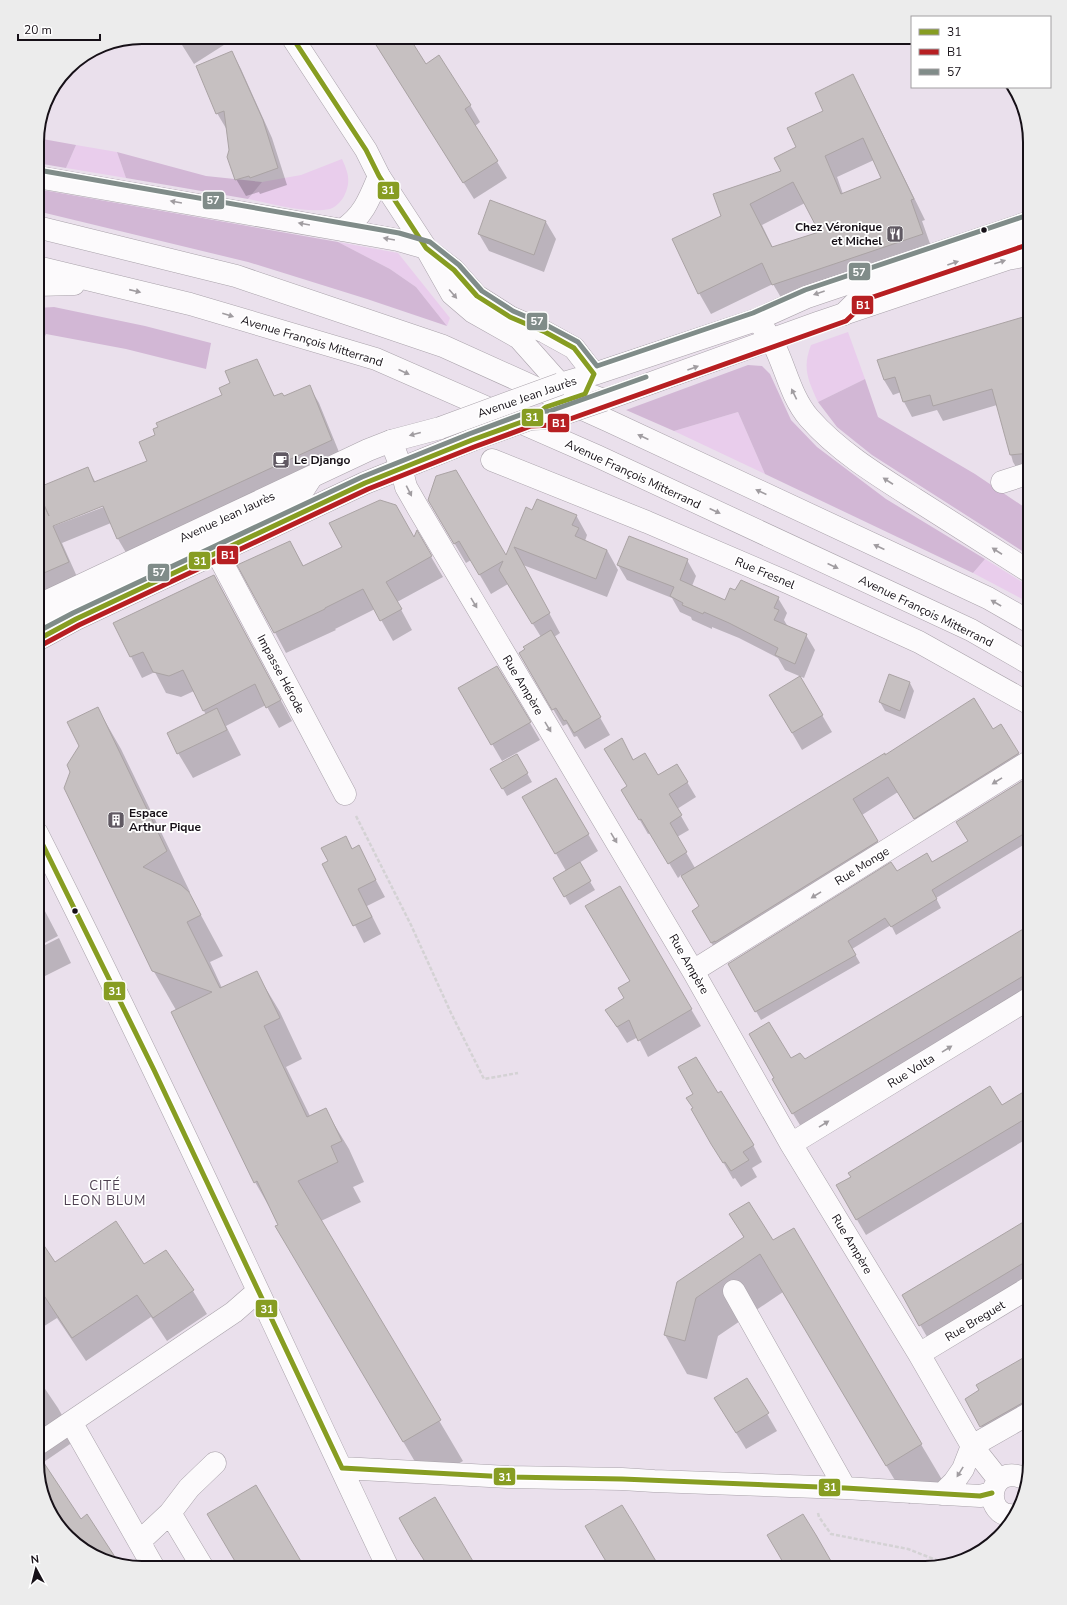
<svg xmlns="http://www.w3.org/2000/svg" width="1067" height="1605" font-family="'Nunito Sans',sans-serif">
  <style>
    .green { fill: #e9cdec }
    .forest { fill: #d2b7d5 }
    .shadow { fill: #0003; fill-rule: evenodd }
    .building { fill: #c6c0c1; stroke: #aaa3a4; fill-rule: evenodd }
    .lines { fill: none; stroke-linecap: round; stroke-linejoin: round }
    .minor-casing { stroke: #a9a2aa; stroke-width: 23 }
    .major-casing { stroke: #a9a2aa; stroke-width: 23 }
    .highway-casing { stroke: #a9a2aa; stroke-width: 23 }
    .path { stroke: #d4d2d4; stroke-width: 2.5; stroke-dasharray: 4 2; stroke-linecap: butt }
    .minor { stroke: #fcfafc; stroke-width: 22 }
    .major { stroke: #fcfafc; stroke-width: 22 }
    .highway { stroke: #fcfafc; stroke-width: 22 }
    .major-bridge-casing { stroke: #a9a2aa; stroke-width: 23; stroke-linecap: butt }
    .major-bridge { stroke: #fcfafc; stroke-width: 22 }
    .bus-1-casing { stroke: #fff; stroke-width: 8 }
    .bus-2-casing { stroke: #fff; stroke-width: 8 }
    .bus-3-casing { stroke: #fff; stroke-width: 8 }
    .bus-1 { stroke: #879d22; stroke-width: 5 }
    .bus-2 { stroke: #b71f22; stroke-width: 5 }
    .bus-3 { stroke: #808c89; stroke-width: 5 }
    .oneway { fill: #a09ca0 }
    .bus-dot { fill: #161017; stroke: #fff; stroke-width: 1.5 }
    .labels { text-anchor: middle; stroke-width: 3.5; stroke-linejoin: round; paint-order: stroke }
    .poi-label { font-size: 12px; font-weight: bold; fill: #161017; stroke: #fff; text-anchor: start }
    .street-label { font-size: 12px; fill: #161017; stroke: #fff }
    .neighbourhood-label { font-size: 13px; letter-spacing: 1px; fill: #4e4050; stroke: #fff }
    .rim { fill: none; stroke: #161017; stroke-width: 2 }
    .line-badge { stroke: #fff; stroke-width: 1.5 }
    .badge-label { font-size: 11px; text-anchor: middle; font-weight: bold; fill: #fff }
  </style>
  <rect width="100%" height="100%" fill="#eae0ec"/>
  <!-- green -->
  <path class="green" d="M76,145L117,152L126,178L66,168Z
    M342,159C348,172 351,181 345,194C343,200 336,207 330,209C307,214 272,204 248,199L262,182L301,175Z
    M338,242L398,253L450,318L447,326L416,287L390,269Z
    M848,332L865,379L818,402C808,380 802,368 811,345Z
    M738,412L765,474L674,431Z
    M985,559L1030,587V603L973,573Z"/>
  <!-- forest -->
  <path class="forest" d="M37,138L76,145L66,168L37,163Z
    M117,152L206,176L262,182L248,199L126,178Z
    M37,189L338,242L390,269L416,287L447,326L367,299L248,262L37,211Z
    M54,307L145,326L211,343L206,369L126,349L46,334L37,352V308Z
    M748,365L762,366L770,374L791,420L817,447L886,499L985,559L973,573L765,474L738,412L674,431L626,410Z
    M865,379L878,417L975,474L1030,511V556L872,455L837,427L818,402Z"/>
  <!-- shadow -->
  <path class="shadow" d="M177,37H223L227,43L194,64Z
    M371,37L470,105L480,122L475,126L507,178L474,199Z
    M232,52L241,69L272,138L287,185L260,194L259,192L246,196L236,179L227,130L217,113Z
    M852,75L864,96L925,220L922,221L934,255L786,306L773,284L711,314L699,293L722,217L783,172L798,147ZM874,160L882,179L843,194L837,177ZM805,203L820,232L773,248L762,225Z
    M546,222L556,239L544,272L489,251L479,234Z
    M1030,317V474L1022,477L1013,462L997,405L943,421L937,410L912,417L904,402L901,392L893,395L884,380Z
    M256,361L275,397H284L309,386L319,403L341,457L128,556L118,539L111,523L62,543L78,579L41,596L37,589V514L49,515L88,469L96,483L148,462L157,436L223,396L231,384ZM108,503L109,505L54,526V524Z
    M429,500L506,557L533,511L576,515L587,535L585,541L607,550L618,570L607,597L523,565L560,633L554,637L610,735L585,749L577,736L574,737L567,724L563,726L520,653L541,637L508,584L491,594L471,560L466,563Z
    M417,533L443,577L397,602L412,630L393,641L375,609L335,629L336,630L286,653L239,565L290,542L304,567L415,539Z
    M687,560L696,576L692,586L726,601L736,592L741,581L778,598L787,613L784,620L788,627L806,635L815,650L804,678L785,670L778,658L739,638L712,627V629L692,620L691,617L680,612L672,598L627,580L618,565Z
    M214,576L292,721L279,728L266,705L226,726L241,755L193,778L178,753L206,715L194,691L181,697L166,693L155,672L142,678L114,624Z
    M497,667L540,740L502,761L460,689Z
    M890,675L910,683L914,691L905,719L885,711L880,702Z
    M770,695L822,715L832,732L802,750Z
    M98,709L121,749L190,892L189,893L223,956L210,962L222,988L256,972L280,1012L302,1059L286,1067L310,1116L325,1109L349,1149L364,1182L353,1187L361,1202L321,1221L463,1461L427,1482L300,1267L278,1222L255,1182L176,1010L153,970L80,746Z
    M1001,726L1028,769L924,834L898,792L862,815L887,857L721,959L702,927L700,907L681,875L678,878L651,833L648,834L631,805L628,787L605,750L622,740L634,761L657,777L677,765L696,797L677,809L689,830L677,837L695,868L885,754L886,755L993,730Z
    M517,755L532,782L507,796L492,769Z
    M1030,777V841L936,898L941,908L896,935L891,925L852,949L860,963L761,1020L729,964L897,873L931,863L969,841Z
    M556,779L598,851L579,863L595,890L570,905L555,878L566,871L524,798Z
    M345,837L353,850L358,847L385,897L367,906L381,934L364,943L324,864L329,862Z
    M619,887L701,1026L648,1057L638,1037L627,1043L606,1010L625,999L631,981Z
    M37,896L58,936L37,947Z
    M1030,926V994L803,1130L792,1112L791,1059L805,1061Z
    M59,938L71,963L37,980V949Z
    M1030,1089V1137L866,1235L837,1186L1001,1106Z
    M717,1094L753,1145L762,1162L752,1168L757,1177L741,1187L735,1178L733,1179L702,1126Z
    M1030,1210V1282L930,1342L903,1295L1026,1222L1022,1215Z
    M730,1214L773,1241L793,1229L944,1483L909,1504L783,1292L718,1336L707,1379L687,1374L665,1335L744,1238Z
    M37,1239L54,1263L144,1266L166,1251L193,1291L207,1314L167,1341L151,1317L86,1361L57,1318L38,1330L37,1328Z
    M1030,1355V1421L991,1443L966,1399Z
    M37,1377L58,1408L76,1440L38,1466Z
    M747,1379L777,1431L746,1449L725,1415Z"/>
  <!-- building -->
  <path class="building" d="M371,37H409L426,64L439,55L471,105L465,109L498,161L463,183Z
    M232,51L263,120L278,168L250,178L249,176L235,180L227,157L229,150L224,111L216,114L196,66Z
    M853,74L914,199L911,200L923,234L772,285L762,263L698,294L672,239L721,216L713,194L781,171L774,158L796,147L787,128L823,111L815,93ZM863,138L881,178L841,194L825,156ZM793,182L819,232L772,247L750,204Z
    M490,200L546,221L534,255L478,234Z
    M1030,315V453L1010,455L992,389L933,406L930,395L903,402L895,377L884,380L877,360Z
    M257,359L274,396L282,393L284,396L310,385L332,440L117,539L103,506L53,526L69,562L37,576V491L49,516L37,488L88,467L94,482L147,461L139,442L155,435L153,429L158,427L156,423L222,395L219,388L230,383L225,371Z
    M456,470L506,555L526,507L532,510L537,499L577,515L572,525L579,528L575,536L607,550L596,579L514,547L550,613L532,624L499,570L503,561L479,575L459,541L454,544L428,500L436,476Z
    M380,500L396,505L414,537L417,530L432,556L386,582L402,609L380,621L363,589L325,608V609L274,633L237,565L290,541L303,566L342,547L329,523Z
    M629,536L688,559L680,580L725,600L730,588L735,590L741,580L779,597L774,608L779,610L774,620L807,634L795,664L775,655L778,648L729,623L704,612L703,614L682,605L683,603L670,596L674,587L617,565Z
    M214,575L281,700L266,708L255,684L203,711L183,670L169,676L153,672L143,652L130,657L113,623Z
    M551,630L601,717L574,733L566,720L564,721L556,708L552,710L519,653L525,649L523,647Z
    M497,666L531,722L491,745L458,688Z
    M889,674L910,682L900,711L879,702Z
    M800,676L823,715L792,733L769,695Z
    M974,698L993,729L1001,724L1019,753L914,819L888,777L853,799L878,841L715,942V941L711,943L692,911L699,906L681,876L885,753V755Z
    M98,707L167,851L143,867L181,885L189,892L201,915L187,922L220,988L257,971L280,1018L264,1026L307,1117L326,1108L342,1141L331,1146L338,1162L298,1181L441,1420L403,1442L275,1226L278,1225L257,1181L254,1183L171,1012L212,992L152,971L64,788L70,772L67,765L79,746L67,722Z
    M217,708L227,730L177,754L167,733Z
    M622,738L633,760L645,753L658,775L677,764L688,782L669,794L682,815L670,823L687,852L668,864L641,819L639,820L621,790L627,786L604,749Z
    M517,754L528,773L502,789L490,769Z
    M1030,776V830L932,890L937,899L891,927L885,918L848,941L856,955L755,1012L728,964L891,862L897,871L927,853L932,862L968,841L956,822Z
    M556,778L589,834L555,854L522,797Z
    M346,836L352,849L359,845L376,880L358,889L372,917L353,926L322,864L328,861L321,848Z
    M580,862L591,881L564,897L553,878Z
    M620,886L692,1009L638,1041L629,1020L617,1027L605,1010L624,998L618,988L630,981L585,906Z
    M1030,925V972L792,1114L781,1095L772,1079L774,1078L749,1034L769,1022L791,1058L800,1053L805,1059Z
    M696,1057L718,1093L721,1091L754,1145L743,1152L749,1160L731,1171L725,1162L723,1163L711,1144L691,1109L693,1108L686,1098L693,1094L678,1067Z
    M990,1086L1002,1105L1030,1088V1116L856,1220L836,1185L851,1177L848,1173Z
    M749,1202L773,1240L794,1228L922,1444L886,1466L760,1254L696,1298L685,1341L664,1335L677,1282L744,1237L729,1214Z
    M1030,1218V1259L919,1326L902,1295Z
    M116,1221L144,1264L166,1250L194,1290L153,1318L137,1295L72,1338L37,1285V1235L55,1262Z
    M1030,1354V1401L1024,1402L980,1427L965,1399L979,1390L976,1385Z
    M747,1378L769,1413L736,1433L714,1398Z
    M37,1457H40L81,1519L87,1514L119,1563L89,1554L51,1515L37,1463Z
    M256,1485L305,1568H239L207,1514Z
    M435,1497L448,1519L477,1568H429L412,1541L399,1518Z
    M622,1505L635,1526L660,1568H610L598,1548L585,1526Z
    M803,1514L816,1535L835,1568H786L780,1557L767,1535Z"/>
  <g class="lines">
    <defs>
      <path id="minor" d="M292,37L366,150L379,176L426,248
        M844,314L866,292L1030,237
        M391,441L401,467L406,487L418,508L693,971L791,1144L919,1354L972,1446L999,1480
        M492,460L647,522L789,583L919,642L1030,704
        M1002,482L1030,473
        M217,553L345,794
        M37,620L298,498L311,478
        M37,833C160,1075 272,1323 388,1568
        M693,971L1030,761
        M791,1144L1030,998
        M734,1291L845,1488
        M919,1354L1030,1287
        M71,1422L154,1568
        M37,1445L234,1312L258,1291
        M342,1468L508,1477L622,1479L654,1481L845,1488L980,1496L992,1493
        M942,1494L954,1482L963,1469L972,1446L1030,1413
        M170,1513L189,1488L215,1463
        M1016,1515C981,1520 987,1460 1026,1479
        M139,1542L170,1513L203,1568"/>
      <path id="major" d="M426,248L452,294L473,312L519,338L560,384L604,400L817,323L1007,259L1030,255
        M433,254L454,270L477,296L510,317L545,332L574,348L594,374
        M560,384L594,374L756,320L807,297L1030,222
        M37,606L368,450L391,441L440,428
        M37,640L76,619L365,483L472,440"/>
      <path id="highway" d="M37,177L342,230L398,240L426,248
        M37,227L236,276L443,346L609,421L988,598L1030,622
        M342,230C363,217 370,198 379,176
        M37,267L190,304L376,359L597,456L971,630L1030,664
        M37,285L74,284
        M756,320C784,346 784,389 809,418C838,451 877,475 915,499C953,523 992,548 1030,572"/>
    </defs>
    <!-- minor casing -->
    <use href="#minor" class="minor-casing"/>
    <!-- major casing -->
    <use href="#major" class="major-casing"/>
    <!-- highway casing -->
    <use href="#highway" class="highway-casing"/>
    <!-- path -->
    <path class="path" d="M356,816L411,925L451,1013L484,1079L518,1073
      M818,1513L819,1517L831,1534L908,1549L944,1563"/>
    <!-- minor -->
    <use href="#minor" class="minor"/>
    <!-- major -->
    <use href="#major" class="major"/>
    <!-- highway -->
    <use href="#highway" class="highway"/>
    <defs>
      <path id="major-bridge" d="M440,428L560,384
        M472,440L530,419L551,418L604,400"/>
    </defs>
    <!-- major-bridge casing -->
    <use href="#major-bridge" class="major-bridge-casing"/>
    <!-- major-bridge -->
    <use href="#major-bridge" class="major-bridge"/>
    <defs>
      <path id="bus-1" d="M37,640L76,619L365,483L472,440L530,419L546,407L585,394L594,374L574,348L545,332L510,317L477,296L454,270L426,248L379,176L366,150L292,37
        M37,833L154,1070L342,1468
        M342,1468L508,1477L622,1479L845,1488L980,1496L992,1493"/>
      <path id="bus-2" d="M40,646L79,625L368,489L474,447L531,426L553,425L846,321L870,298L1030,244"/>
      <path id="bus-3" d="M38,170L399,233L430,242L459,265L482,291L513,311L548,326L578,342L597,366L753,313L805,290L1028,215
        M37,632L73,613L362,477L469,434L528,412L550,411L646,377"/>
    </defs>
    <!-- bus-1 casing -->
    <use href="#bus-1" class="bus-1-casing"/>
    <!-- bus-2 casing -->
    <use href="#bus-2" class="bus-2-casing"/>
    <!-- bus-3 casing -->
    <use href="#bus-3" class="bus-3-casing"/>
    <!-- bus-1 -->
    <use href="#bus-1" class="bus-1"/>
    <!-- bus-2 -->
    <use href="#bus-2" class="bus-2"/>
    <!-- bus-3 -->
    <use href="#bus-3" class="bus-3"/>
  </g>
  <!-- one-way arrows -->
  <defs><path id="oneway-solid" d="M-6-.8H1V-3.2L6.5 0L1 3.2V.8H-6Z"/></defs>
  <g class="oneway">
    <use href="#oneway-solid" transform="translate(176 202) rotate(-170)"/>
    <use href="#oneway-solid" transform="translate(304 224) rotate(-170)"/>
    <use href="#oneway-solid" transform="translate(389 239) rotate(-170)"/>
    <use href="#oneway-solid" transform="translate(1000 262) rotate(-18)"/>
    <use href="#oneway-solid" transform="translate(953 263) rotate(-19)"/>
    <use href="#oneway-solid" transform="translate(135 291) rotate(13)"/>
    <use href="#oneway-solid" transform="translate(819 293) rotate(161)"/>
    <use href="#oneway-solid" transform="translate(453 294) rotate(49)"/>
    <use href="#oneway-solid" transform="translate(228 315) rotate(17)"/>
    <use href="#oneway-solid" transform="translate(693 368) rotate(-20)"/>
    <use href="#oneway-solid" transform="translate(404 372) rotate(24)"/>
    <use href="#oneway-solid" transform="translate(794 394) rotate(-116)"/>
    <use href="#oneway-solid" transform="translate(415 434) rotate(165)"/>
    <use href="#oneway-solid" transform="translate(643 437) rotate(-155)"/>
    <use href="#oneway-solid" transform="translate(888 481) rotate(-147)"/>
    <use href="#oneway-solid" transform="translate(409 491) rotate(63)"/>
    <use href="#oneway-solid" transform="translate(761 492) rotate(-155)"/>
    <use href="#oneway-solid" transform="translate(715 511) rotate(25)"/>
    <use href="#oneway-solid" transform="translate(879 547) rotate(-155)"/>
    <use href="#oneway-solid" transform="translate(997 551) rotate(-147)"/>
    <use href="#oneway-solid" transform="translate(833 566) rotate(25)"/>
    <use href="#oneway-solid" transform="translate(474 603) rotate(59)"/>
    <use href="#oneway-solid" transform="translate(996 603) rotate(-150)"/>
    <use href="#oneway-solid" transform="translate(548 727) rotate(59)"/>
    <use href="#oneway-solid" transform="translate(997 781) rotate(148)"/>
    <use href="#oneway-solid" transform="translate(614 838) rotate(59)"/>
    <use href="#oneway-solid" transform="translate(816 895) rotate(148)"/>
    <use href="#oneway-solid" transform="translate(947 1049) rotate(-32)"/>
    <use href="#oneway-solid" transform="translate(824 1124) rotate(-32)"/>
    <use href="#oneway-solid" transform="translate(960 1472) rotate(122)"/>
  </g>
  <!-- icons -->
  <defs>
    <symbol id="restaurant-square" viewBox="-11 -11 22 22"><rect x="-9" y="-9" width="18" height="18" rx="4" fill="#605962" stroke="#fff"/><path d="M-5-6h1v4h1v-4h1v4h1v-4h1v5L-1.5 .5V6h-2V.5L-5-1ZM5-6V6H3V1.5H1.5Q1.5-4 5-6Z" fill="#fff"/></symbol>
    <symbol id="cafe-square" viewBox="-11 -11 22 22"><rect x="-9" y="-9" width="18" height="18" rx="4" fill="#605962" stroke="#fff"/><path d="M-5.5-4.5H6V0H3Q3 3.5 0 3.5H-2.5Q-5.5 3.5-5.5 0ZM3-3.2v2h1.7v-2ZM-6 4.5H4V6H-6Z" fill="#fff"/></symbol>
    <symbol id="building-square" viewBox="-11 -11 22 22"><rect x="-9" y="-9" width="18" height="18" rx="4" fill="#605962" stroke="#fff"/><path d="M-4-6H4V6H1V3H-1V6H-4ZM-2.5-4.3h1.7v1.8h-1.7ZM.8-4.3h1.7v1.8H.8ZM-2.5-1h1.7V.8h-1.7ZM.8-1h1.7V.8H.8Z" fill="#fff"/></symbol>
  </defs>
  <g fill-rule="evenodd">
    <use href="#restaurant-square" x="885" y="224" width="20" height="20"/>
    <use href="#cafe-square" x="271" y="450" width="20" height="20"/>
    <use href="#building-square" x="106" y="810" width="20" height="20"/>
  </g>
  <!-- markers -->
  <g class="bus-dot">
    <circle cx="984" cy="230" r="3.5"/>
    <circle cx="75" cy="911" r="3.5"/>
  </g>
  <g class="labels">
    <!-- poi labels -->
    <g class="poi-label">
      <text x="882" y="231" text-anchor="end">Chez Véronique<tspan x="882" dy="14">et Michel</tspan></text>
      <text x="294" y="464">Le Django</text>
      <text x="129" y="817">Espace<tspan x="129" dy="14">Arthur Pique</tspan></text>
    </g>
    <!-- street labels -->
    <g class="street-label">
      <text transform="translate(312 341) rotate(17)" y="4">Avenue François Mitterrand</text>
      <text transform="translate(527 397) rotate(-19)" y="4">Avenue Jean Jaurès</text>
      <text transform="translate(633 474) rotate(25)" y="4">Avenue François Mitterrand</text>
      <text transform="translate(227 517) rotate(-25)" y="4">Avenue Jean Jaurès</text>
      <text transform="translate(765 573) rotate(23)" y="4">Rue Fresnel</text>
      <text transform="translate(926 611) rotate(26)" y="4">Avenue François Mitterrand</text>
      <text transform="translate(281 674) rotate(62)" y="4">Impasse Hérode</text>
      <text transform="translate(523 685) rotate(59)" y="4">Rue Ampère</text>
      <text transform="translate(862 866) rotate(-32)" y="4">Rue Monge</text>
      <text transform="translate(689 964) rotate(60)" y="4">Rue Ampère</text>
      <text transform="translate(911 1071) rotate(-32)" y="4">Rue Volta</text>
      <text transform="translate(852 1244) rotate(59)" y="4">Rue Ampère</text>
      <text transform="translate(975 1321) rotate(-31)" y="4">Rue Breguet</text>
    </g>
    <!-- neighbourhood labels -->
    <g class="neighbourhood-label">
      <text x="105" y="1190">CITÉ<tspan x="105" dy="15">LEON BLUM</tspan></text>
    </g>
  </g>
  <!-- crop -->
  <path d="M0 0H1067V1605H0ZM142 44H925A98 98 0 0 1 1023 142V1463A98 98 0 0 1 925 1561H142A98 98 0 0 1 44 1463V142A98 98 0 0 1 142 44Z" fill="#ececec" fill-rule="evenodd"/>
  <path class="rim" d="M142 44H925A98 98 0 0 1 1023 142V1463A98 98 0 0 1 925 1561H142A98 98 0 0 1 44 1463V142A98 98 0 0 1 142 44Z"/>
  <g class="line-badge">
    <rect x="377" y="181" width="23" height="19" rx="4" fill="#879d22"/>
    <rect x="202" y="191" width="23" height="19" rx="4" fill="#808c89"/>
    <rect x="848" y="262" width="23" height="19" rx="4" fill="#808c89"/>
    <rect x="851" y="295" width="23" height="20" rx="4" fill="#b71f22"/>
    <rect x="526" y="312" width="22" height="19" rx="4" fill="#808c89"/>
    <rect x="521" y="408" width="23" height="19" rx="4" fill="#879d22"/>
    <rect x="547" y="413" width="23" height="20" rx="4" fill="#b71f22"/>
    <rect x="216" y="545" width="23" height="20" rx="4" fill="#b71f22"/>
    <rect x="188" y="551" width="23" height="19" rx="4" fill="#879d22"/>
    <rect x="147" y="563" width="23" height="19" rx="4" fill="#808c89"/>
    <rect x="103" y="981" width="23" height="20" rx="4" fill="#879d22"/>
    <rect x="255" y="1299" width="23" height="19" rx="4" fill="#879d22"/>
    <rect x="493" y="1467" width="23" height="19" rx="4" fill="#879d22"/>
    <rect x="818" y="1478" width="23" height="19" rx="4" fill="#879d22"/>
  </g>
  <g class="badge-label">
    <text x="388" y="194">31</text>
    <text x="213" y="204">57</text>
    <text x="859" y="276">57</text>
    <text x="863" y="309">B1</text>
    <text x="537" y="325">57</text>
    <text x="532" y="421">31</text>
    <text x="559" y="427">B1</text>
    <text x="228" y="559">B1</text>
    <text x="200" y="565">31</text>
    <text x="159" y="576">57</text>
    <text x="115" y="995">31</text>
    <text x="267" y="1313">31</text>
    <text x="505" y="1481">31</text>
    <text x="830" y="1491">31</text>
  </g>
  <!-- legend -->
  <rect x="911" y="16" width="140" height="72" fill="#ffffff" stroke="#a29fa2"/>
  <rect x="919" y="29" width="20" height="6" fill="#879d22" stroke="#a29fa2"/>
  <text x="947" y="36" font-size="12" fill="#161017">31</text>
  <rect x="919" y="49" width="20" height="6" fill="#b71f22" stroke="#a29fa2"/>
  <text x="947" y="56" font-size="12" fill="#161017">B1</text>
  <rect x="919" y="69" width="20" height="6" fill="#808c89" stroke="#a29fa2"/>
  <text x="947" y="76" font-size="12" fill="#161017">57</text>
  <!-- north arrow -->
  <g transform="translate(36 1569) rotate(353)" stroke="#ffffff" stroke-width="3" paint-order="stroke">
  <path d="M0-3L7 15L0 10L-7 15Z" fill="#161017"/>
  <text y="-6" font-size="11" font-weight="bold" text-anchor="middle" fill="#161017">N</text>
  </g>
  <!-- scale -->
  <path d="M18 34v6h82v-6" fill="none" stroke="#161017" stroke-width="2"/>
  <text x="24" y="34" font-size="12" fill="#161017" stroke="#ffffff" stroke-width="3" paint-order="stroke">20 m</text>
</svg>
